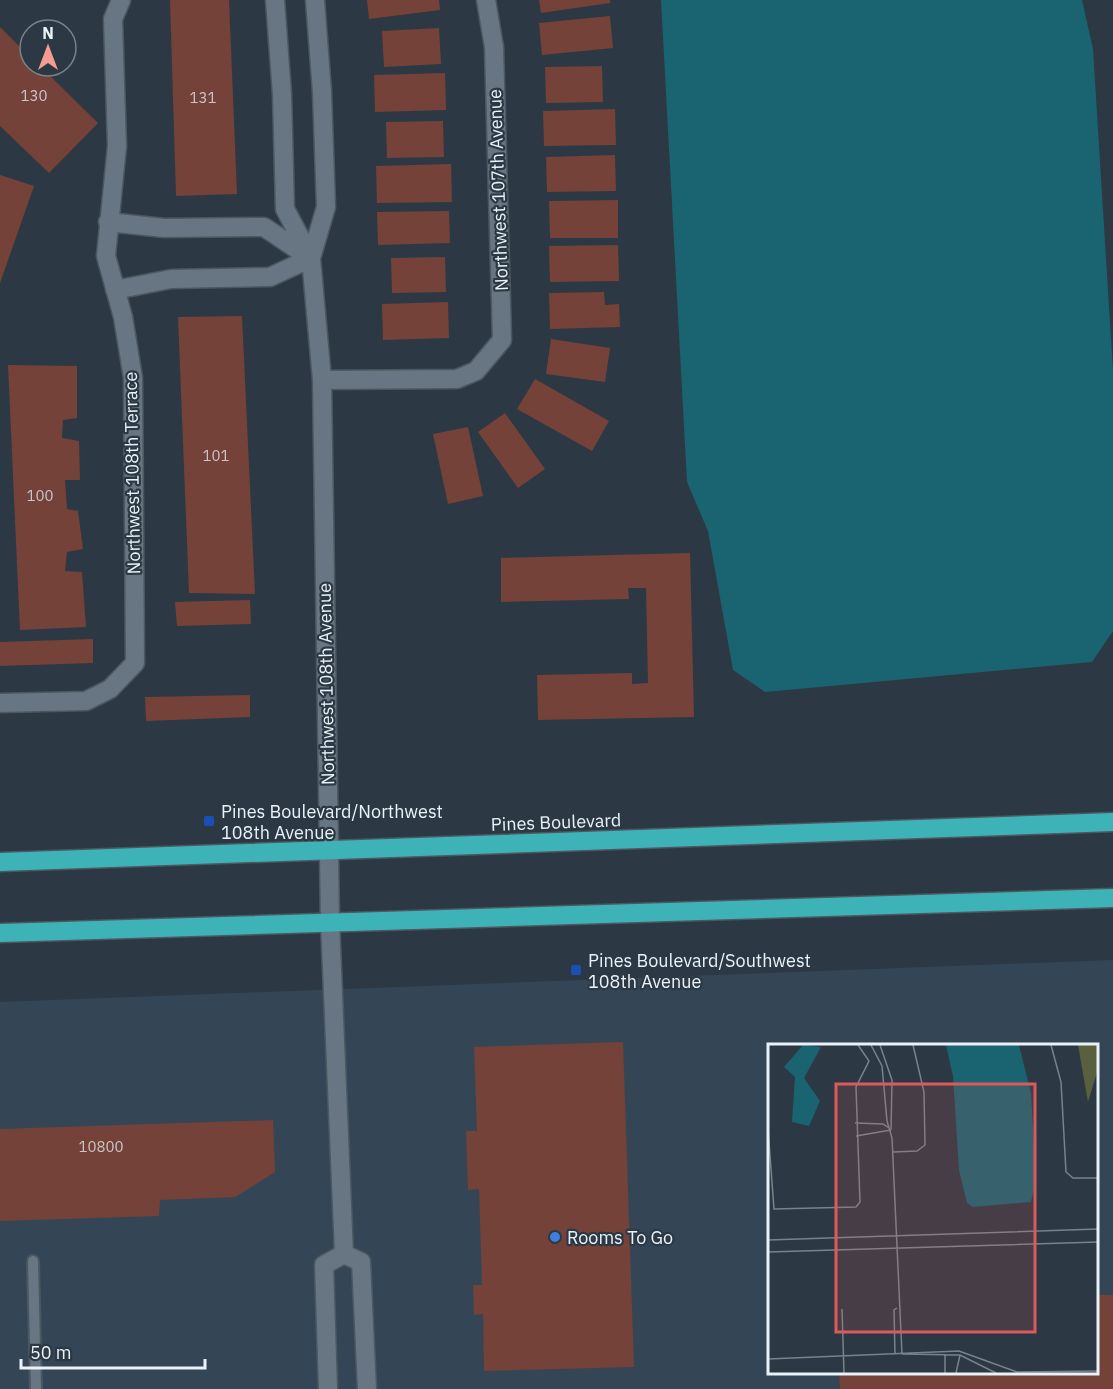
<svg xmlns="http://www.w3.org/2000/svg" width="1113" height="1389" viewBox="0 0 1113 1389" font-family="'IBM Plex Sans',sans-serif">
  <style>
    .built { fill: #344655; fill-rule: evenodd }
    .water { fill: #1a6370 }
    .building { fill: #744238 }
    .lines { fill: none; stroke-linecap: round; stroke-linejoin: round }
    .lane-casing { stroke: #4c5760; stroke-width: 14 }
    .street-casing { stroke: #4c5760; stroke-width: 21 }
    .highway-casing { stroke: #4c5760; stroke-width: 21 }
    .lane { stroke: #677682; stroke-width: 10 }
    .street { stroke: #677682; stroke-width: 18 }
    .highway { stroke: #3db3b8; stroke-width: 18 }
    .transit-dot { fill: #1a4fb4; stroke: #2c3944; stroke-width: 2 }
    .shop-dot { fill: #3f7fe0; stroke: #2c3944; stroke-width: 2 }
    .labels { text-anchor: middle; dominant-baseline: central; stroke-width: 4.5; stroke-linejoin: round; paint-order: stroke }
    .number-label { font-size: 15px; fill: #ccc6c9 }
    .street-label { font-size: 18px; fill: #eaf2f9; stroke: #2c3944 }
    .poi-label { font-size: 18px; fill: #eaf2f9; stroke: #2c3944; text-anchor: start }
    .inset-road { fill: none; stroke: #78838c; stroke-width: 1.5 }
    .view { fill: #db5a5c; fill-opacity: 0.15; stroke: #db5a5c; stroke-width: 3 }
    .inset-edge { fill: none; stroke: #eaf2f9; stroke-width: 3 }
  </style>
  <rect width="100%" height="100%" fill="#2c3944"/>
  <path class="built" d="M 1113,960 L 1113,1389 L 0,1389 L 0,1002 ZM 770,1046 L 1096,1046 L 1096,1372 L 770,1372 Z"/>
  <path class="water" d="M 661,0 L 1082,0 L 1093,49 L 1113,371 L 1113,631 L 1092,662 L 765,692 L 733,670 L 708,531 L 687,482 Z"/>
  <path class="building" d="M 170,0 L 229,0 L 237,194 L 176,196 Z
    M 367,0 L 439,0 L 440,10 L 369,19 Z
    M 539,0 L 610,0 L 610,3 L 541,13 Z
    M 610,16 L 613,48 L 542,55 L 539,23 Z
    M 0,27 L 30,57 L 30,66 L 40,66 L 98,123 L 49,173 L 0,126 Z
    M 439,28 L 441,64 L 384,67 L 382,31 Z
    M 602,66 L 603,102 L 546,103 L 545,67 Z
    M 445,73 L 446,110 L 375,112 L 374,75 Z
    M 615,109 L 616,145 L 544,146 L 543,111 Z
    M 443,121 L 444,157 L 387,158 L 386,122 Z
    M 615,155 L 616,191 L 547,192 L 546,157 Z
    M 451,164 L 452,202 L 377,203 L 376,166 Z
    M 0,175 L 34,186 L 0,283 Z
    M 618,200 L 618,238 L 550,238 L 549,201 Z
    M 449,211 L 450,243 L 378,245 L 377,212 Z
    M 618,245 L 619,281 L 550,282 L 549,246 Z
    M 445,257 L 446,292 L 392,293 L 391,258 Z
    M 604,292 L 605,305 L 619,304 L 620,327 L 550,329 L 549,293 Z
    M 448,302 L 449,338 L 383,340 L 382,304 Z
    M 242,316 L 255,594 L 189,593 L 178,317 Z
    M 551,339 L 610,348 L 605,382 L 546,374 Z
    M 8,365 L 77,366 L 77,418 L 63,420 L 62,438 L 79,441 L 80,480 L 65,480 L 67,509 L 78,511 L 83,549 L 67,552 L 65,571 L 82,572 L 86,627 L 20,630 Z
    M 535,379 L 609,421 L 592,451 L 517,409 Z
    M 505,413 L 545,469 L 518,488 L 478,432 Z
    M 468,427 L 483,496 L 448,504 L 433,434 Z
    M 690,553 L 694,717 L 538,720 L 537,675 L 632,673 L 632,684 L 648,683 L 646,588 L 628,588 L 629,599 L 501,602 L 501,558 Z
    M 250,600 L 251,624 L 177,626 L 175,602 Z
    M 93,639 L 93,663 L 0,666 L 0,642 Z
    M 250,695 L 250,717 L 146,721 L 145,697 Z
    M 623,1042 L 634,1367 L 484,1371 L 483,1314 L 474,1315 L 473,1285 L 482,1285 L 479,1189 L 468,1190 L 466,1131 L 477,1131 L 474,1047 Z
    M 273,1120 L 275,1172 L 235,1197 L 160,1200 L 159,1216 L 0,1221 L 0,1129 Z
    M 1096,1295 L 1113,1295 L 1113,1389 L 840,1389 L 839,1372 L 1096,1372 Z"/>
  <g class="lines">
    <defs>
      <path id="lane" d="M 33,1261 L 36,1389"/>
      <path id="street" d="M 275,0 L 282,94 L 285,209 L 311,258 L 322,380 L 330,922 L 344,1254
        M 108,222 L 164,228 L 264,227 L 307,256
        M 311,258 L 326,207 L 322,92 L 315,0
        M 115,290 L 171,279 L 270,277 L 311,258
        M 322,380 L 457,379 L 476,371 L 502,340 L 494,47 L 486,0
        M 0,703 L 86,701 L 110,689 L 135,663 L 133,378 L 123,317 L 106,256 L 117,146 L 113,19 L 121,0
        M 344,1254 L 361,1262 L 367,1389
        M 328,1389 L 324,1265 L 344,1254"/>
      <path id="highway" d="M 0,862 L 1113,822
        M 0,933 L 1113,898"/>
    </defs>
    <use href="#lane" class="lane-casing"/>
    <use href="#street" class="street-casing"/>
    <use href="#highway" class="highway-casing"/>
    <use href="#lane" class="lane"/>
    <use href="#street" class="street"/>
    <use href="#highway" class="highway"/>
  </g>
  <g class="transit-dot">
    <rect x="203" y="815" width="12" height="12" rx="3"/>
    <rect x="570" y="964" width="12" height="12" rx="3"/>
  </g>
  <circle class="shop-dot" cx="555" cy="1237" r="6"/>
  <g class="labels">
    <g class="number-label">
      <text x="34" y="95">130</text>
      <text x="203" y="97">131</text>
      <text x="216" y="455">101</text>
      <text x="40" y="495">100</text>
      <text x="101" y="1146">10800</text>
    </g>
    <g class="street-label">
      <text transform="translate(498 190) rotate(-92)">Northwest 107th Avenue</text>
      <text transform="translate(132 473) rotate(-91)">Northwest 108th Terrace</text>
      <text transform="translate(326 684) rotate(-91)">Northwest 108th Avenue</text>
      <text transform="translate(556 822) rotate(-2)">Pines Boulevard</text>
    </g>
    <g class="poi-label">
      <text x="221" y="811">Pines Boulevard/Northwest<tspan x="221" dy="21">108th Avenue</tspan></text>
      <text x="588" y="960">Pines Boulevard/Southwest<tspan x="588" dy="21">108th Avenue</tspan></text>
      <text x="567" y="1237">Rooms To Go</text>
    </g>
  </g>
  <g transform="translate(768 1044)">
    <rect width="330" height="330" fill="#2c3944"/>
    <path d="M 310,1 L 330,1 L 330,25 L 320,58 Z" fill="#58603d"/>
    <path d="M 35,1 L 53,3 L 36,34 L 52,57 L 41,82 L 24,78 L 27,33 L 16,23 ZM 178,1 L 251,1 L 263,49 L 268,136 L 263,158 L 205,163 L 199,159 L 191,126 L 185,32 Z" fill="#1a6370"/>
    <path class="inset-road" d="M 103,1 L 114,22 L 119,77 L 124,94 L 134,310M 112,1 L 124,36 L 123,86M 283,1 L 293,38 L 298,128 L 305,134 L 330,134M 87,79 L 115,80 L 121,84M 0,85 L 6,165 L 88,163 L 92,158 L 88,43 L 101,17 L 90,1M 88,92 L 123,86M 125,108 L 149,107 L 157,101 L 156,48 L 145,1M 0,196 L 330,185M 0,208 L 330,198M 74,265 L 76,329M 127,310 L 126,266 L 129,264M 134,310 L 192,311 L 228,329M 0,315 L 191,307 L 249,328 L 330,327M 177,329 L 177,310M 188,329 L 192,311"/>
    <path class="view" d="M 68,40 L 267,40 L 267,288 L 68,288 Z"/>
    <rect width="330" height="330" class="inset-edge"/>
  </g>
  <g transform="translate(48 48)"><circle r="28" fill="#2c3944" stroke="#78838c" stroke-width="1.5"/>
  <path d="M0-4.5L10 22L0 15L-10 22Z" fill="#f59c90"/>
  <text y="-9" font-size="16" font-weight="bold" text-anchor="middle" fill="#eaf2f9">N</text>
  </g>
  <path d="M21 1359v9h184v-9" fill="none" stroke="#eaf2f9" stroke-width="3"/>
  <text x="30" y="1359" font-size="18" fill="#eaf2f9" stroke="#2c3944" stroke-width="4.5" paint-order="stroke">50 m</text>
</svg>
